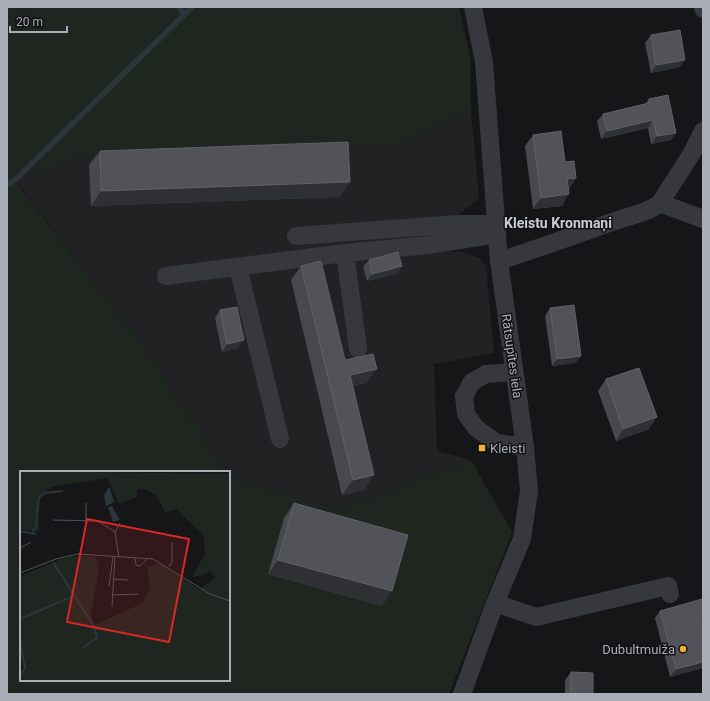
<svg xmlns="http://www.w3.org/2000/svg" width="710" height="701" viewBox="0 0 710 701" font-family="Roboto,sans-serif">
  <style>
    .built { fill: #222225 }
    .green { fill: #1e261f }
    .lines { fill: none; stroke-linecap: round; stroke-linejoin: round }
    .stream { stroke: #2c353c; stroke-width: 5.5 }
    .minor { stroke: #37383d; stroke-width: 18 }
    .wall { fill: #47494d }
    .shaded-wall { fill: #2f3033 }
    .building { fill: #525359; stroke: #5f6168 }
    .poi-dot { fill: #f2b134; stroke: #111113; stroke-width: 1.5 }
    .labels { text-anchor: middle; dominant-baseline: central; stroke-width: 3; stroke-linejoin: round; paint-order: stroke }
    .street-label { font-size: 13px; fill: #a8adb8; stroke: #111113 }
    .poi-label { font-size: 13px; fill: #a8adb8; stroke: #111113; text-anchor: start }
    .neighbourhood-label { font-size: 14px; font-weight: bold; fill: #c9ccd4; stroke: #111113 }
    .inset-river { fill: none; stroke: #2c353c; stroke-width: 2 }
    .inset-road { fill: none; stroke: #505258; stroke-width: 1 }
    .view { fill: #d62828; fill-opacity: 0.15; stroke: #d62828; stroke-width: 2 }
    .inset-edge { fill: none; stroke: #a8adb8; stroke-width: 2 }
  </style>
  <rect width="100%" height="100%" fill="#161618"/>
  <path class="built" d="M 471,111 L 479,198 L 457,216 L 429,250 L 461,252 L 480,258 L 486,267 L 494,353 L 434,364 L 437,451 L 471,460 L 339,510 L 229,478 L 229,472 L 225,472 L 140,341 L 15,180 L 88,153 L 399,144 Z"/>
  <path class="green" d="M 7,7 L 459,7 L 470,55 L 471,111 L 399,144 L 88,153 L 15,181 L 140,341 L 225,472 L 21,472 L 21,680 L 229,680 L 229,478 L 339,510 L 471,460 L 512,532 L 449,694 L 7,694 Z"/>
  <g class="lines">
    <path class="stream" d="M 179,7 L 184,14
      M 7,185 L 15,180 L 192,7"/>
    <path class="minor" d="M 703,7 L 703,9
      M 660,203 L 692,153 L 703,131
      M 296,236 L 459,224 L 496,224
      M 345,253 L 358,349
      M 499,261 C 539,248 578,234 618,220 C 632,215 648,213 660,203 L 703,219
      M 238,267 L 280,439
      M 166,276 L 345,253 L 428,245 L 497,234
      M 513,372 L 486,374 L 472,382 L 464,396 L 466,414 L 476,428 L 497,443 L 525,447
      M 495,603 L 536,617 L 668,586 L 670,594
      M 462,694 L 495,603 L 522,539 L 529,491 L 525,447 L 499,261 L 484,62 L 473,7"/>
  </g>
  <path class="wall" d="M 651,35 L 680,67 L 651,73 L 645,43 Z
    M 649,99 L 671,140 L 651,144 L 648,128 L 601,139 L 597,121 L 603,114 L 645,104 Z
    M 533,135 L 565,162 L 576,178 L 569,189 L 562,206 L 533,209 L 525,146 Z
    M 100,151 L 340,197 L 91,206 L 89,165 Z
    M 369,260 L 402,266 L 396,274 L 367,281 L 363,267 Z
    M 301,266 L 345,360 L 377,369 L 366,383 L 353,386 L 374,475 L 364,490 L 342,495 L 291,280 Z
    M 550,308 L 581,356 L 575,363 L 552,366 L 545,316 Z
    M 220,310 L 238,348 L 222,352 L 215,318 Z
    M 606,379 L 649,429 L 616,441 L 598,391 Z
    M 294,503 L 382,606 L 268,574 L 284,518 Z
    M 703,601 L 703,668 L 670,677 L 655,618 L 660,611 Z
    M 571,672 L 593,694 L 565,694 L 565,680 Z"/>
  <path class="shaded-wall" d="M 685,60 L 680,67 L 651,73 L 656,65 Z
    M 653,120 L 648,128 L 601,139 L 607,131 Z
    M 676,133 L 671,140 L 651,144 L 657,136 Z
    M 576,178 L 569,189 L 567,179 Z
    M 350,182 L 340,197 L 91,206 L 101,191 Z
    M 569,194 L 562,206 L 533,209 L 541,198 Z
    M 402,266 L 396,274 L 367,281 L 372,274 Z
    M 244,340 L 238,348 L 222,352 L 227,344 Z
    M 581,356 L 575,363 L 552,366 L 557,359 Z
    M 377,369 L 366,383 L 340,389 L 350,375 Z
    M 657,417 L 649,429 L 616,441 L 623,429 Z
    M 374,475 L 364,490 L 342,495 L 353,480 Z
    M 278,560 L 392,591 L 382,606 L 268,574 Z
    M 703,662 L 703,668 L 670,677 L 676,669 Z"/>
  <path class="building" d="M 680,30 L 685,60 L 656,65 L 651,35 Z
    M 668,95 L 676,133 L 657,136 L 653,120 L 607,131 L 603,114 L 649,103 L 649,99 Z
    M 561,131 L 565,162 L 574,161 L 576,178 L 567,179 L 569,194 L 541,198 L 533,135 Z
    M 348,142 L 350,182 L 101,191 L 100,151 Z
    M 398,252 L 402,266 L 372,274 L 369,260 Z
    M 321,261 L 345,360 L 373,354 L 377,369 L 350,375 L 374,475 L 353,480 L 301,266 Z
    M 574,305 L 581,356 L 557,359 L 550,308 Z
    M 237,307 L 244,340 L 227,344 L 220,310 Z
    M 639,368 L 657,417 L 623,429 L 606,379 Z
    M 294,503 L 408,535 L 392,591 L 278,560 Z
    M 702,599 L 703,662 L 676,669 L 660,611 Z
    M 571,672 L 593,673 L 593,694 L 570,694 Z"/>
  <g class="poi-dot">
    <rect x="478" y="444" width="8" height="8" rx="2"/>
    <circle cx="683" cy="649" r="4"/>
  </g>
  <g class="labels">
    <g class="street-label">
      <text transform="translate(512 356) rotate(82)">Rātsupītes iela</text>
    </g>
    <g class="poi-label">
      <text x="490" y="448">Kleisti</text>
      <text x="675" y="649" text-anchor="end">Dubultmuiža</text>
    </g>
    <g class="neighbourhood-label">
      <text x="558" y="223">Kleistu Kronmaņi</text>
    </g>
  </g>
  <g transform="translate(20 471)">
    <rect width="210" height="210" fill="#161618"/>
    <path d="M 0,0 L 210,3 L 210,210 L 0,210 L 3,196 L 0,183 L 0,105 L 42,88 L 55,85 L 76,86 L 79,97 L 71,143 L 74,154 L 123,132 L 130,117 L 127,96 L 139,92 L 180,119 L 195,106 L 190,100 L 184,104 L 172,106 L 185,83 L 184,65 L 156,38 L 145,41 L 136,24 L 124,18 L 117,19 L 117,26 L 99,33 L 88,7 L 31,16 L 18,30 L 19,60 L 0,58 Z" fill="#1e261f"/>
    <path d="M 88,17 L 90,17 L 94,31 L 86,35 L 84,24 ZM 92,35 L 100,49 L 93,51 L 88,36 Z" fill="#2c353c"/>
    <path class="inset-river" d="M 0,60 L 16,63M 12,61 L 16,56 L 19,26 L 25,22 L 43,20M 33,91 L 73,154 L 77,167 L 63,177M 0,148 L 53,125M 0,170 L 5,197 L 0,204"/>
    <path class="inset-road" d="M 33,49 L 78,50 L 95,61M 66,49 L 66,32M 0,77 L 11,71M 99,86 L 95,61 L 100,52M 115,87 L 116,94 L 120,95 L 127,88M 149,96 L 152,91 L 152,71M 0,102 L 36,88 L 58,83 L 133,88 L 190,123 L 210,130M 93,108 L 108,109M 89,115 L 93,86M 92,124 L 119,123M 92,135 L 95,86"/>
    <path class="view" d="M 67,48 L 169,68 L 149,171 L 47,151 Z"/>
    <rect width="210" height="210" class="inset-edge"/>
  </g>
  <rect width="710" height="701" fill="none" stroke="#a8adb8" stroke-width="16"/>
  <path d="M10 26v6h57v-6" fill="none" stroke="#a8adb8" stroke-width="2"/>
  <text x="16" y="26" font-size="12" fill="#a8adb8" stroke="#111113" stroke-width="3" paint-order="stroke">20 m</text>
</svg>
